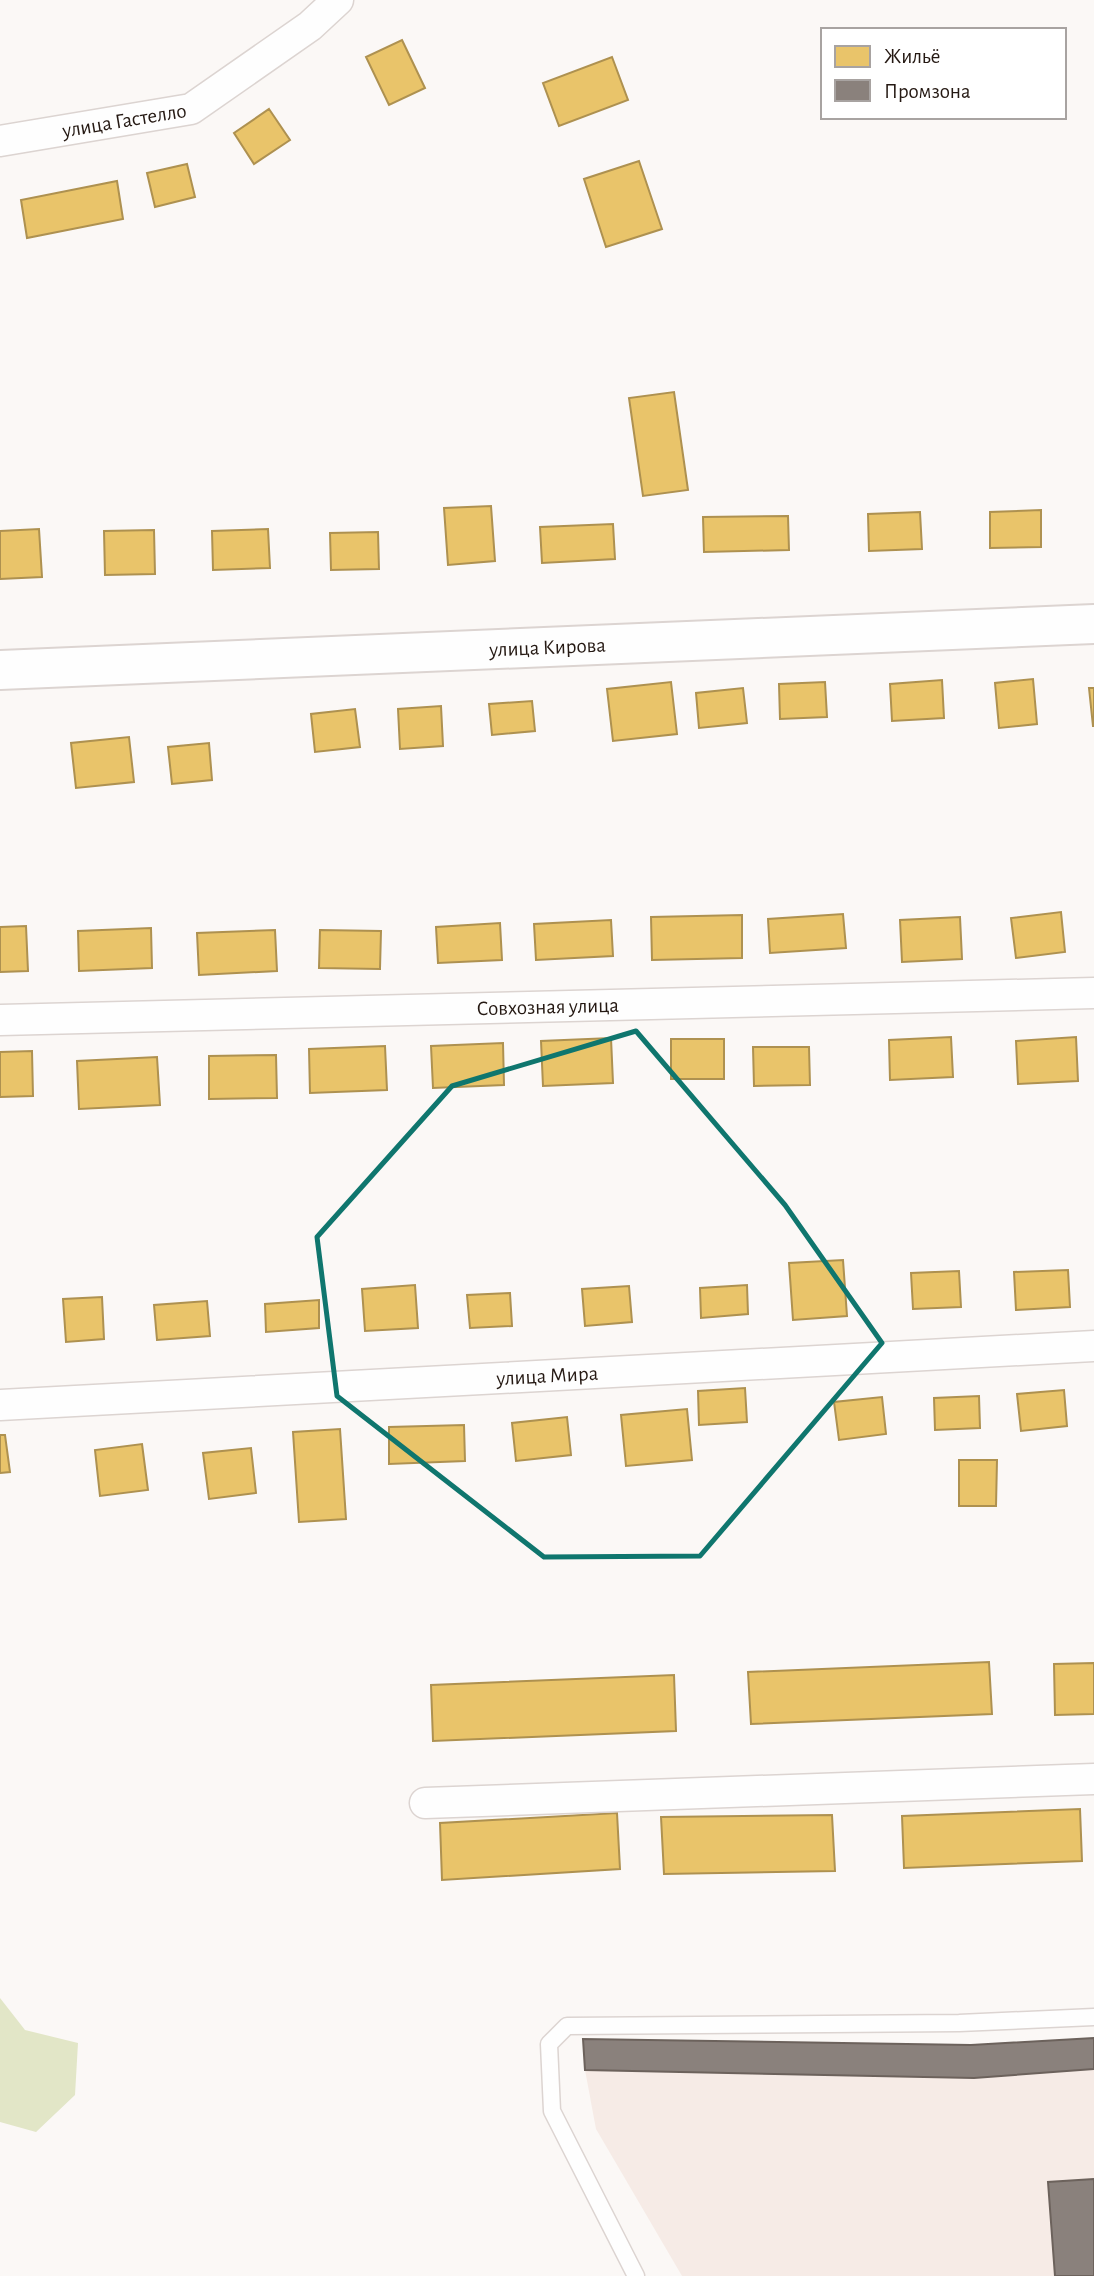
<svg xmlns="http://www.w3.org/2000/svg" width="1094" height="2276" viewBox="0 0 1094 2276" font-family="'Alegreya Sans',sans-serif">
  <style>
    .built { fill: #f6ebe6 }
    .green { fill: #e2e6c7 }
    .homes { fill: #e9c46a; stroke: #ae9150; stroke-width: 2 }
    .industry { fill: #8a817c; stroke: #6c625c; stroke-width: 2 }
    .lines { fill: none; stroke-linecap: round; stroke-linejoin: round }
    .lane-casing { stroke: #dcd4d1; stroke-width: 19 }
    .street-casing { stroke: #dcd4d1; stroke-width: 33 }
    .secondary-casing { stroke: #dcd4d1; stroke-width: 42 }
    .lane { stroke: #fefefe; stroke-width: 16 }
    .street { stroke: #fefefe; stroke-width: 30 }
    .secondary { stroke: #fefefe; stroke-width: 38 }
    .marked { fill: none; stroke: #0f766e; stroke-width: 5; stroke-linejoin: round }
    .labels { text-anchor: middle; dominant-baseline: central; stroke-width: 7; stroke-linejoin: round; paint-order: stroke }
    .street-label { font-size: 21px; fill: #251913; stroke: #fff }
  </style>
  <rect width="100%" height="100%" fill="#fbf8f6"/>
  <path class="built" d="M 1094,2069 L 1094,2276 L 682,2276 L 596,2129 L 585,2070 Z"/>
  <path class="green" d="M 0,1998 L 25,2030 L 78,2043 L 75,2095 L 36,2132 L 0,2122 Z"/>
  <path class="homes" d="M 402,40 L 425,88 L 389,105 L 366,57 Z
    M 612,57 L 628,100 L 559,126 L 543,83 Z
    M 269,109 L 290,140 L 254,164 L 234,133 Z
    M 639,161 L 662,229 L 606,247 L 584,179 Z
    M 187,164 L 195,197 L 155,207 L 147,173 Z
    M 117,181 L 123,219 L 27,238 L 21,200 Z
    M 674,392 L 688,490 L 643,496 L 629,398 Z
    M 491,506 L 495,561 L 448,565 L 444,508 Z
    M 1041,510 L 1041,547 L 990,548 L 990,512 Z
    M 920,512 L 922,549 L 869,551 L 868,514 Z
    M 788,516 L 789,550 L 704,552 L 703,517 Z
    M 613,524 L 615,559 L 542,563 L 540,527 Z
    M 39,529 L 42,577 L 0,579 L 0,531 Z
    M 268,529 L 270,568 L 213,570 L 212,531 Z
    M 154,530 L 155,574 L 105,575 L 104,531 Z
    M 378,532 L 379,569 L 331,570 L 330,533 Z
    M 1033,679 L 1037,724 L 999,728 L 995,683 Z
    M 942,680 L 944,718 L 892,721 L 890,684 Z
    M 671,682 L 677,734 L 613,741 L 607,689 Z
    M 825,682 L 827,717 L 780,719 L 779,684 Z
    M 743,688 L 747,723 L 699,728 L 696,693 Z
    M 1089,688 L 1094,688 L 1094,726 L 1093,726 Z
    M 532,701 L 535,731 L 492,735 L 489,704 Z
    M 441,706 L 443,746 L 400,749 L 398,709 Z
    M 355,709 L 360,747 L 315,752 L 311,714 Z
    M 129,737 L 134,782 L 76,788 L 71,743 Z
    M 209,743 L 212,780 L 172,784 L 168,747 Z
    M 1061,912 L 1065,952 L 1016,958 L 1011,918 Z
    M 843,914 L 846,948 L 770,953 L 768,919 Z
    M 742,915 L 742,958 L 652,960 L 651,917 Z
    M 960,917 L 962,959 L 902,962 L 900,920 Z
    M 611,920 L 613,956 L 536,960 L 534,924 Z
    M 500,923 L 502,960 L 438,963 L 436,927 Z
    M 26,926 L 28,971 L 0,972 L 0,927 Z
    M 151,928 L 152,968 L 79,971 L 78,931 Z
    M 275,930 L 277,971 L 199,975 L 197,933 Z
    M 320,930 L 381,931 L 380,969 L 319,968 Z
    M 951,1037 L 953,1077 L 890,1080 L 889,1040 Z
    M 1076,1037 L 1078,1081 L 1018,1084 L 1016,1041 Z
    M 611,1038 L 613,1083 L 543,1086 L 541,1041 Z
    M 671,1039 L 724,1039 L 724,1079 L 671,1079 Z
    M 503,1043 L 504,1085 L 433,1088 L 431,1046 Z
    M 385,1046 L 387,1090 L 310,1093 L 309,1049 Z
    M 753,1047 L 809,1047 L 810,1085 L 754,1086 Z
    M 32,1051 L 33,1096 L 0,1097 L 0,1052 Z
    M 276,1055 L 277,1098 L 209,1099 L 209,1056 Z
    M 157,1057 L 160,1105 L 79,1109 L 77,1061 Z
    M 843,1260 L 847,1316 L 793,1320 L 789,1263 Z
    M 1068,1270 L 1070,1307 L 1016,1310 L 1014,1272 Z
    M 959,1271 L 961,1307 L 913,1309 L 911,1273 Z
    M 415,1285 L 418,1328 L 365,1331 L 362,1289 Z
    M 747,1285 L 748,1314 L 701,1318 L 700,1288 Z
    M 629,1286 L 632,1322 L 585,1326 L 582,1289 Z
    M 510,1293 L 512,1326 L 470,1328 L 467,1295 Z
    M 102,1297 L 104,1339 L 66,1342 L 63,1299 Z
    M 319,1300 L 319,1328 L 266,1332 L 265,1304 Z
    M 207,1301 L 210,1336 L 157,1340 L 154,1305 Z
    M 745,1388 L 747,1422 L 699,1425 L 698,1391 Z
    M 1064,1390 L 1067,1426 L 1021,1431 L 1017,1394 Z
    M 979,1396 L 980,1428 L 935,1430 L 934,1398 Z
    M 882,1397 L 886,1434 L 839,1440 L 834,1402 Z
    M 687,1409 L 692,1460 L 626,1466 L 621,1415 Z
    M 567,1417 L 571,1455 L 516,1461 L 512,1423 Z
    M 464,1425 L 465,1461 L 389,1464 L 389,1427 Z
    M 340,1429 L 346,1519 L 299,1522 L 293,1432 Z
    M 0,1435 L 5,1435 L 10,1472 L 0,1473 Z
    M 142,1444 L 148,1490 L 100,1496 L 95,1450 Z
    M 251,1448 L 256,1493 L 209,1499 L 203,1453 Z
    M 959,1460 L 997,1460 L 996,1506 L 959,1506 Z
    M 989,1662 L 992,1714 L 751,1724 L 748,1672 Z
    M 1094,1663 L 1094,1714 L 1055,1715 L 1054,1664 Z
    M 674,1675 L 676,1731 L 433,1741 L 431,1685 Z
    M 1080,1809 L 1082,1861 L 904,1868 L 902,1816 Z
    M 617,1813 L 620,1869 L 442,1880 L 440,1823 Z
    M 832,1815 L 835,1871 L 664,1874 L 661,1817 Z"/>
  <path class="industry" d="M 1094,2038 L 1094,2069 L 974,2078 L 585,2070 L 583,2039 L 971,2045 Z
    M 1094,2179 L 1094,2276 L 1055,2276 L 1048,2182 Z"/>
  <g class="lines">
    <defs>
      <path id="lane" d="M 636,2276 L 552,2111 L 549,2044 L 567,2026 L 959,2023 L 1094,2017"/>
      <g id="street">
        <path id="s1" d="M 0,141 L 191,109 L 310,26 L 338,0"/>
        <path id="s2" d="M 0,1020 L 1094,993"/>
        <path id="s3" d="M 0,1405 L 1094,1346"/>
        <path d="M 425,1803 L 1094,1779"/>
      </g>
      <g id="secondary">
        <path id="s4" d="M 0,670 L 1094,624"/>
      </g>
    </defs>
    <use href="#lane" class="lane-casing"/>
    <use href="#street" class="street-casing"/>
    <use href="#secondary" class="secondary-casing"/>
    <use href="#lane" class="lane"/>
    <use href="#street" class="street"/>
    <use href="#secondary" class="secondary"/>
  </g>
  <path class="marked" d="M 636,1031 L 785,1205 L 882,1343 L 700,1556 L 544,1557 L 337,1396 L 317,1237 L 452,1086 Z"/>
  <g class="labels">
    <g class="street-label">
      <text stroke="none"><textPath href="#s1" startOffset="126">улица Гастелло</textPath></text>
      <text stroke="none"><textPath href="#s4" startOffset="548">улица Кирова</textPath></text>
      <text stroke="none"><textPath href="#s2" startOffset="548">Совхозная улица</textPath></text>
      <text stroke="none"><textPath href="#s3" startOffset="548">улица Мира</textPath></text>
    </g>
  </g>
  <rect x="821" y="28" width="245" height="91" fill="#ffffff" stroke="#a8a3a1" stroke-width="2"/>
  <rect x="835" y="46" width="35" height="21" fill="#e9c46a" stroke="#a8a3a1" stroke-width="2"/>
  <text x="884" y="63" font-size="21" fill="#251913">Жильё</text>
  <rect x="835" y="80" width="35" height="21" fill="#8a817c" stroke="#a8a3a1" stroke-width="2"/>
  <text x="884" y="98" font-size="21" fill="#251913">Промзона</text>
</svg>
